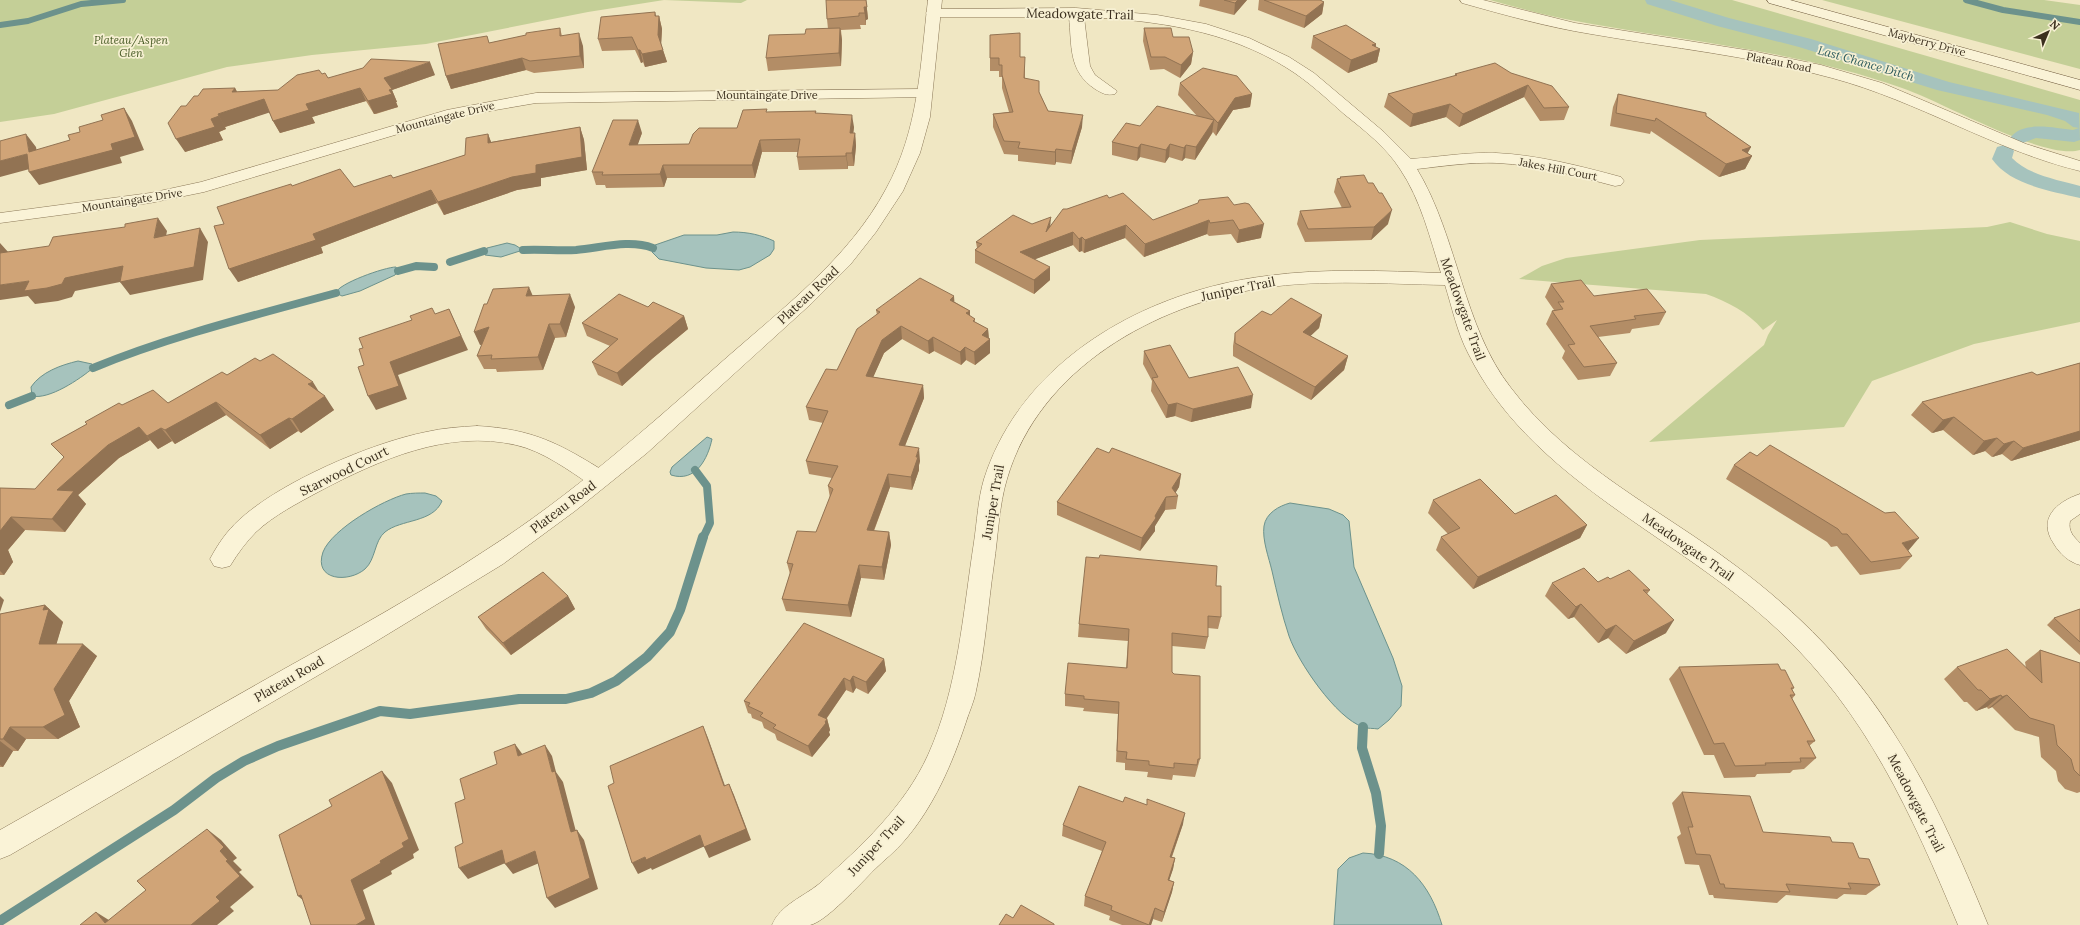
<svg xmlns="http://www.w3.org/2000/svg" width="2080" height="925" viewBox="0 0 2080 925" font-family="Lora,serif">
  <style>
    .green { fill: #c4cf97 }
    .water { fill: #a6c3bd; stroke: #6c928c }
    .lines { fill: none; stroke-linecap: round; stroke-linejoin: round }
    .stream-far2 { stroke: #6c928c; stroke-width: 6 }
    .stream-far1 { stroke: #6c928c; stroke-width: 8 }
    .stream { stroke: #6c928c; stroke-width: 10 }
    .canal { fill: #a6c3bd; fill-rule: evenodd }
    .minor-casing { stroke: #8c7959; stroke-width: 1 }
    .tertiary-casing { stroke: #8c7959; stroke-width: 1 }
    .secondary-casing { stroke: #6e593c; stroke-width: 1 }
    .minor { fill: #faf3d7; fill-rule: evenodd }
    .tertiary { fill: #faf3d7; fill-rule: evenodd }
    .secondary { fill: #faf3d7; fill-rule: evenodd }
    .wall { fill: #b38d66 }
    .shaded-wall { fill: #927353 }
    .building { fill: #d0a477; stroke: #927353 }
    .labels { text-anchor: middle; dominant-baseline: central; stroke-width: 3.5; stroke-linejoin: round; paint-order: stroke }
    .far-park-label { font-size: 11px; font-style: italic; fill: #465923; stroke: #f7f0d3 }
    .far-street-label { font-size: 11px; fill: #3b2f1e; stroke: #f7f0d3 }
    .far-water-label { font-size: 12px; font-style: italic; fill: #2c5a5c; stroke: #f7f0d3 }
    .street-label { font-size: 13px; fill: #3b2f1e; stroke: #f7f0d3 }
  </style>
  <rect width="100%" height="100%" fill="#f0e7c3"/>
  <path class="green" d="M 0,0 L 747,0 L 741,3 L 664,0 L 588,12 L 426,44 L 312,55 L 227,67 L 54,114 L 0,122 Z
    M 1490,0 L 1732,0 L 2080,100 L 2080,150 C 2045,161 1941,101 1902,88 C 1793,49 1678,41 1565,19 C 1540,14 1515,7 1490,0 Z
    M 1822,0 L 2044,0 L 2080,5 L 2080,69 Z
    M 2010,222 L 2047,234 L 2080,241 L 2080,322 L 1974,344 L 1872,381 L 1844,427 L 1649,442 L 1764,345 L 1768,335 L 1777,320 L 1763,330 C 1748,312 1728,302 1706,294 L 1519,279 L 1542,266 L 1566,258 L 1700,240 L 1987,227 Z"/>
  <path class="water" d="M 733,232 C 748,232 761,235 774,241 L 774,249 L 770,255 L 750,267 L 739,270 L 706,268 L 659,259 L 652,252 L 655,245 L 684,235 L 717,235 Z
    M 507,243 L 515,245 L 523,250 L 501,257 L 485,255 L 487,248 Z
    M 396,267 L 398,271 L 395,275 L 360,291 L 342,296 L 336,293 C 337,284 385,267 396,267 Z
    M 78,361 L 92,364 L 93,368 C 80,379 49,400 32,396 L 31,387 C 41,372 61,365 78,361 Z
    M 707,437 L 712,439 C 708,458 696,483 671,475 L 670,472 L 672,467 Z
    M 425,493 L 436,496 L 442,501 C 433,523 401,519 385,532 C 374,541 376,559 365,569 C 349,583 313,581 323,552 C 332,529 383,500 406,494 C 412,493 419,493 425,493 Z
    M 1290,503 L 1329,509 L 1343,515 L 1349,521 L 1354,567 L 1393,658 L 1402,686 L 1401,706 L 1389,720 L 1378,729 C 1373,728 1368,729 1363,727 C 1336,718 1298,662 1289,636 C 1282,615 1277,593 1272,571 C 1269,558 1262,540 1264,526 C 1266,513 1279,506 1290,503 Z
    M 1363,853 C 1407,855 1430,885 1442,925 L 1334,925 L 1338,869 L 1349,858 Z"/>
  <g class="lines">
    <path class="stream-far2" d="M 1966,0 L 2003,10 L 2080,22
      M 0,25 L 28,21 L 81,4 L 123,0"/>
    <path class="stream-far1" d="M 523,250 C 541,249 558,251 576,250 C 601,248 629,239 653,248
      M 450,262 L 484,251
      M 398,271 L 416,266 L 434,267
      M 93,368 C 170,336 256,315 336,293
      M 9,405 L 32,396
      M 695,470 L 707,486 L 710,523 L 703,538"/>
    <path class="stream" d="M 1363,727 L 1362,748 L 1376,793 L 1381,826 L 1379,854
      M 0,921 L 174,810 L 216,778 L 244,761 L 278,746 L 380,711 L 410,714 L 519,699 L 566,699 L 591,693 L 616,681 L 647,657 L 670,632 L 680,610 L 703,537"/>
    <path class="canal" d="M 1645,0 L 1670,0 L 1729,18 L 1811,39 L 1949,82 L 2079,113 L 2080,140 L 2074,142 L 2036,138 L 2020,144 L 2013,142 L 2010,138 C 2023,120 2054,128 2073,130 L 2079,128 L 2073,127 L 2065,121 L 2047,115 L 1937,90 L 1799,47 L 1717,26 L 1647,4 Z
      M 2004,145 L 2011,147 L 2014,151 L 2012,158 C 2028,175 2059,180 2080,186 L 2080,198 C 2051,191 2010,185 1992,159 L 1997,147 Z"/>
    <defs>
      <path id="minor" d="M 1076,8 L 1157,15 L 1206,24 L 1249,38 L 1289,57 L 1314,73 L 1384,132 L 1411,159 C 1439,157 1467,152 1496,153 C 1538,155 1580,166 1621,177 L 1624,181 L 1621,185 L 1615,186 C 1576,176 1538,165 1497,163 C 1470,162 1444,166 1417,169 C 1458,237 1463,327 1511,388 C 1570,466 1660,509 1736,566 C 1798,612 1852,667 1893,732 C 1932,792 1961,859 1988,925 L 1958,925 C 1911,813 1867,713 1777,629 C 1677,535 1531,481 1468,353 C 1457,332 1452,307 1445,285 C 1385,284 1323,279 1263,288 C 1155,304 1039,369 1007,479 C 999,505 998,537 994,564 C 988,605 985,651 976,691 C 974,702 969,712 966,722 C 952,764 934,806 905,840 C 896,851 884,860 874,870 C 861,883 826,922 810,925 C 798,925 784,925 772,925 C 780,905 803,897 819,884 C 861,847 905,806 928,755 C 958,689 963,613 974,542 C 977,522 978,499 984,479 C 1022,359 1147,291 1266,276 C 1324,268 1383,271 1441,273 C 1430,238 1421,200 1400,169 C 1386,147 1364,130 1344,114 C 1326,98 1308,81 1287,68 C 1227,30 1154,20 1084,17 L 1090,66 L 1095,75 L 1117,91 L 1115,94 C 1106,96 1102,93 1095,89 C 1068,71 1072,46 1069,17 L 933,17 L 928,16 L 926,13 L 928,10 L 933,9 Z
        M 924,89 L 930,91 L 932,94 L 930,97 L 536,103 L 455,117 L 204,192 L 150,203 L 0,223 L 0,213 L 150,193 L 201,182 L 447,110 L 536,93 Z
        M 477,426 C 534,429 560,444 607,473 L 610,479 L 607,485 L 599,487 L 591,485 C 568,470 543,451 516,445 C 448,429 379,460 320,491 C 298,503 274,515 256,532 C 246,542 238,553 230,566 L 222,568 L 214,566 L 210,559 C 218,544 227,531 239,520 C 280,482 371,443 426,432 C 443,428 460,427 477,426 Z
        M 2080,494 L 2080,514 L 2070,521 C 2068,531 2073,536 2080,543 L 2080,565 C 2069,562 2060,554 2054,544 C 2037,519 2056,502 2080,494 Z"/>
      <path id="tertiary" d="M 928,0 L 942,0 L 930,117 L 920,153 L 903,191 L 876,232 L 850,265 L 812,303 L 647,453 L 575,511 L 503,564 L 370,645 L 10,855 L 0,859 L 0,830 C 95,776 189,723 284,669 C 352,631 421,593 486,550 C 572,495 649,426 725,359 C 783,308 849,258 886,189 C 919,129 920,67 928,0 Z
        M 1460,0 L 1483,0 L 1575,23 L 1752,51 L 1821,65 L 1882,83 L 2026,144 L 2080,161 L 2080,171 C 1994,150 1918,101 1832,78 C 1753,56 1671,48 1591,34 C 1547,27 1505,15 1462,3 Z"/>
      <path id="secondary" d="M 1767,0 L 1790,0 L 2080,80 L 2080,90 L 1769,3 Z"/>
    </defs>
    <use href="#minor" class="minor-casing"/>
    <use href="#tertiary" class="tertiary-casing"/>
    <use href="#secondary" class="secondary-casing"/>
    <use href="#minor" class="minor"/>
    <use href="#tertiary" class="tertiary"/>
    <use href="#secondary" class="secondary"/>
  </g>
  <path class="wall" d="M 866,0 L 868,19 L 866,20 L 866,25 L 860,25 L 861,29 L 841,30 L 842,40 L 841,66 L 768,71 L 766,58 L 805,34 L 828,29 L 827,19 Z
    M 1200,0 L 1247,0 L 1234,15 L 1199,6 Z
    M 1259,0 L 1320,0 L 1324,2 L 1322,14 L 1304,28 L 1258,10 Z
    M 656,16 L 659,16 L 662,29 L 661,44 L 667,62 L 645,67 L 643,62 L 641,63 L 635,50 L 602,51 L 598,39 Z
    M 560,28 L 562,36 L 583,46 L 584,68 L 534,73 L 526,70 L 451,89 L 446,76 L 489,43 Z
    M 1144,28 L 1173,37 L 1193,52 L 1191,64 L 1180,78 L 1164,69 L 1150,70 L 1143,41 Z
    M 1313,36 L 1376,44 L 1376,47 L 1380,49 L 1377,62 L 1348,73 L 1311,48 Z
    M 1020,57 L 1025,70 L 1025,78 L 1039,92 L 1048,111 L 1082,127 L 1071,164 L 1056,162 L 1055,165 L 1018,161 L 1018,155 L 1004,154 L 993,127 L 993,114 L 1009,112 L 1002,88 L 1002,77 L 999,77 L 999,71 L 990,71 L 990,58 Z
    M 1511,73 L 1569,107 L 1564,120 L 1540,121 L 1524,97 L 1459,127 L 1446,117 L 1410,127 L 1384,107 L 1388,94 L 1455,76 L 1455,74 Z
    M 322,74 L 328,78 L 435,75 L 392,90 L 397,102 L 396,102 L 398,107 L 376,114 L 374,114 L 366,101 L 312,117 L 315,123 L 280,133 L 273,121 L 269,112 L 225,127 L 226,129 L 219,132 L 223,140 L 185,152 L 186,106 L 198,96 L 235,88 L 237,92 L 278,90 Z
    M 1180,83 L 1252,94 L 1250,107 L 1233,110 L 1216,136 L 1213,132 L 1195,160 L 1185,158 L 1182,161 L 1169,157 L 1165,163 L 1140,157 L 1137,161 L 1112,155 L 1112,142 L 1140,126 L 1197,116 L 1178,95 Z
    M 1618,94 L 1706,116 L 1751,147 L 1747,153 L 1752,156 L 1745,169 L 1719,177 L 1651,131 L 1650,134 L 1610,126 L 1613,107 Z
    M 816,111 L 816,113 L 854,127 L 853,133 L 855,133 L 856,146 L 854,166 L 848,166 L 848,169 L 799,170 L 797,157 L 798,152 L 762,152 L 755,178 L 667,178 L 664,187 L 606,188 L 605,185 L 596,185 L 592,172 L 642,133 L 637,145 L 689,144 L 737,128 L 767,112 Z
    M 580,127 L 584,140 L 587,170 L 541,178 L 541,186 L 517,190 L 444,215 L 437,203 L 321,247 L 323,253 L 238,282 L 224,224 L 292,186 L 354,187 L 393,178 L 465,155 L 488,134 L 491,142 Z
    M 1340,177 L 1388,224 L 1371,240 L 1305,242 L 1297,224 L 1300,211 L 1342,208 L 1334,192 L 1337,179 L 1340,178 Z
    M 1109,198 L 1153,220 L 1234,205 L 1261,238 L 1237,243 L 1231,234 L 1209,236 L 1207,234 L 1144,257 L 1125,238 L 1084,253 L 1082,251 L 1079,252 L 1073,245 L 1035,259 L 1050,280 L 1034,294 L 975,263 L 975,250 L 977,248 L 976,242 L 1032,224 L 1051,226 L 1067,209 Z
    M 1551,284 L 1594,296 L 1666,312 L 1659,325 L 1632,329 L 1630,333 L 1598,337 L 1617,363 L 1610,376 L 1578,380 L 1562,358 L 1565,351 L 1546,324 L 1552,311 L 1554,310 L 1545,297 Z
    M 533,295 L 575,307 L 566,337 L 555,338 L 543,370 L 497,372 L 496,369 L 484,369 L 477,356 L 482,345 L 480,345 L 487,304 Z
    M 955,302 L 970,311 L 970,316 L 975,319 L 975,322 L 988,329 L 990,353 L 975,365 L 966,360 L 961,365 L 934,351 L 929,354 L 902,339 L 884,353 L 873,377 L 923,385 L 924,398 L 905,446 L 920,461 L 919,465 L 919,470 L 912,490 L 890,487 L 874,531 L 889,532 L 891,545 L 884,580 L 861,578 L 851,617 L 786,611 L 782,599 L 790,574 L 787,563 L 816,532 L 830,498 L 828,486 L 832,478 L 809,474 L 806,461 L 823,423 L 809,420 L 806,407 L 837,370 L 877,315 L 876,310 Z
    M 648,307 L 684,316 L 688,329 L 653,358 L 622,386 L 598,375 L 592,362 L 610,346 L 587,336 L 582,323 Z
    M 1271,315 L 1322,315 L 1319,328 L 1310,336 L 1348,356 L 1344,370 L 1311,400 L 1233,356 L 1233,346 L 1235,333 Z
    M 1144,351 L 1189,378 L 1251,408 L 1191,422 L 1175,416 L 1166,418 L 1151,391 L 1152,381 L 1143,364 Z
    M 260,361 L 320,392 L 334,410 L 301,433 L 298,431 L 270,449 L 226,415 L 175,444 L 172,441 L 158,449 L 150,440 L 119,458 L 78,495 L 86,504 L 65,532 L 25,530 L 8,550 L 13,562 L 4,575 L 0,575 L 0,488 L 35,489 L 64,457 L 51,444 L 122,405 L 168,403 L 227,375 Z
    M 2080,363 L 2080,440 L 2011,461 L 2002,454 L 1992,457 L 1985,451 L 1973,455 L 1943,430 L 1932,433 L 1911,415 L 1922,402 L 2037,375 Z
    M 1109,453 L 1181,474 L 1179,487 L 1175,493 L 1178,496 L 1176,509 L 1165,510 L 1155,526 L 1155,531 L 1140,551 L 1057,515 L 1057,502 Z
    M 1734,465 L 1908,551 L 1912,556 L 1900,569 L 1860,575 L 1837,546 L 1831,547 L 1827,542 L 1726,479 Z
    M 1433,500 L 1515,514 L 1587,525 L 1580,538 L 1473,589 L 1436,550 L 1441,537 L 1448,534 L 1428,513 Z
    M 1610,579 L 1650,590 L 1647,594 L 1666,633 L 1626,654 L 1608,638 L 1598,643 L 1574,617 L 1568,619 L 1545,596 L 1552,583 L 1598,582 Z
    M 1216,586 L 1221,617 L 1218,629 L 1208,628 L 1208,637 L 1205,649 L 1172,646 L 1172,672 L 1200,759 L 1195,777 L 1173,775 L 1172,780 L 1147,777 L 1148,772 L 1125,770 L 1125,763 L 1116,762 L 1118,714 L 1083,711 L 1084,708 L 1065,706 L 1065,694 L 1126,668 L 1128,641 L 1078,637 L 1079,624 Z
    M 568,596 L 575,609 L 511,655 L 486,629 L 478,617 Z
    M 45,605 L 63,622 L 56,644 L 97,656 L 69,701 L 80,727 L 58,739 L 26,739 L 18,751 L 13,751 L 3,767 L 0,767 L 0,614 Z
    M 2080,609 L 2080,655 L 2047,625 L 2054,618 Z
    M 2040,650 L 2080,663 L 2080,792 L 2077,793 L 2065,789 L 2058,781 L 2056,771 L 2041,757 L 2039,737 L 2015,730 L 1992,707 L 1988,709 L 1987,707 L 1976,711 L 1967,702 L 1964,702 L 1944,679 L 1957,667 L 2026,668 L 2025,662 Z
    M 884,659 L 886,671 L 868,694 L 856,688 L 853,693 L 846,690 L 827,718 L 830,730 L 829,732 L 830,735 L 812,757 L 777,740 L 775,734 L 764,728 L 762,722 L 752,718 L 751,714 L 748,713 L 744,701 Z
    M 1679,667 L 1781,670 L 1794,688 L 1792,690 L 1795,695 L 1792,699 L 1815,741 L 1809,746 L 1816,758 L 1804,769 L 1793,770 L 1790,773 L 1757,774 L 1755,777 L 1724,778 L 1714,755 L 1704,755 L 1669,679 Z
    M 1682,792 L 1763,832 L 1832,842 L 1859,858 L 1880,885 L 1866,895 L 1844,894 L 1837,899 L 1786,895 L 1777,903 L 1714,898 L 1713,895 L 1709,895 L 1699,865 L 1685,864 L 1677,837 L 1681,834 L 1672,803 Z
    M 1147,799 L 1183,824 L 1172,857 L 1175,858 L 1173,869 L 1169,880 L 1174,882 L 1172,892 L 1162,922 L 1153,919 L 1151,925 L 1122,925 L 1109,920 L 1110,916 L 1084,906 L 1085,896 L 1102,851 L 1062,836 L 1063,825 L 1123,802 L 1147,805 Z"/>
  <path class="shaded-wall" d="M 866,0 L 868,19 L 866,20 L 866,25 L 864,7 Z
    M 1238,0 L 1247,0 L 1234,15 L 1235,3 Z
    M 1324,2 L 1322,14 L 1304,28 L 1306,16 Z
    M 655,12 L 658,24 L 659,16 L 662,29 L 661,47 L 658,35 L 655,16 Z
    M 840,28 L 842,40 L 841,66 L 839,53 Z
    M 579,33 L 583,46 L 584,68 L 580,56 Z
    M 1376,44 L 1375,51 L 1380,49 L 1377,62 L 1348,73 L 1351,60 L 1372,45 Z
    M 638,50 L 640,50 L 643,62 L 641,63 Z
    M 663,50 L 667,62 L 645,67 L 642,54 Z
    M 1193,52 L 1191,64 L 1180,78 L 1181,65 Z
    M 522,58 L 526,70 L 451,89 L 446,76 Z
    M 430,62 L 435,75 L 392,90 L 397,102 L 396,102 L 398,107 L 374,114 L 368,101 L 384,78 Z
    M 1528,85 L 1524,97 L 1459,127 L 1463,114 Z
    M 235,88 L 242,101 L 232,92 Z
    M 360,88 L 366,101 L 312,117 L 315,123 L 280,133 L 273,121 L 306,104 Z
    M 1252,94 L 1250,107 L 1233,110 L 1216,136 L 1218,123 L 1235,98 Z
    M 264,99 L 271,112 L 225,127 L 218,114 Z
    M 1450,104 L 1446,117 L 1410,127 L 1413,114 Z
    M 124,108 L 132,121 L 144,150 L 120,157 L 122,163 L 39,185 L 29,172 L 111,144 Z
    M 852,115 L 854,127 L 852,145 L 850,133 Z
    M 1083,115 L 1082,127 L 1071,164 L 1072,151 Z
    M 219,116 L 226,129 L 219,132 L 223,140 L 185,152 L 176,139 L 211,119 Z
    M 638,120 L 642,133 L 633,158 L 629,145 Z
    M 1214,120 L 1212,133 L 1195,160 L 1196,147 Z
    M 580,127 L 584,140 L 587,170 L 541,178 L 541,186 L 517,190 L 444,215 L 438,202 L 536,165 Z
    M 855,133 L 856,146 L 854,166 L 852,153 Z
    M 26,134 L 36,147 L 39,164 L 29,152 Z
    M 488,134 L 493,147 L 488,143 Z
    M 760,140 L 762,152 L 755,178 L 752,165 Z
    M 1141,144 L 1140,157 L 1137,161 L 1138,148 Z
    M 1170,144 L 1169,157 L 1165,163 L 1166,150 Z
    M 1186,145 L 1185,158 L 1182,161 L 1184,148 Z
    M 1751,147 L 1745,158 L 1752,156 L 1745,169 L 1719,177 L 1726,164 L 1742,150 Z
    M 1056,149 L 1056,162 L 1055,165 L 1055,152 Z
    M 846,153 L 848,166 L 848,169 L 846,156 Z
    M 27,154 L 37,167 L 0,177 L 0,161 Z
    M 663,165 L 667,178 L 664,187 L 660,174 Z
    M 431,190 L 437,203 L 321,247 L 323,253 L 238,282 L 229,269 L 313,234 Z
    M 1392,210 L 1388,224 L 1371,240 L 1374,227 Z
    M 1051,217 L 1050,230 L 1073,232 L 1073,245 L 1020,265 L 1020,252 L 1046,232 Z
    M 158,218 L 167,231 L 163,251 L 154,238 Z
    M 1209,220 L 1207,234 L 1144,257 L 1145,244 Z
    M 1264,224 L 1261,238 L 1237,243 L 1239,230 Z
    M 1126,225 L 1125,238 L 1084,253 L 1085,240 Z
    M 200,228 L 208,242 L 203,280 L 130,295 L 120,282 L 75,291 L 72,297 L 58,301 L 35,304 L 28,296 L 0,300 L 0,285 L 29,281 L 65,278 Z
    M 1082,237 L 1082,251 L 1079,252 L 1079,239 Z
    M 0,243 L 9,253 L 0,267 Z
    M 1050,267 L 1050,280 L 1034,294 L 1034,280 Z
    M 529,287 L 535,301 L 526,296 Z
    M 570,294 L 575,307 L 566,337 L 560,324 Z
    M 954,296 L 955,310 L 950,300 Z
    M 449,309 L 468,350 L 398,375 L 407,399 L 376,410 L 368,396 L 390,362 Z
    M 970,311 L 970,324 L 966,313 Z
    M 1322,315 L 1319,328 L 1300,346 L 1303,332 Z
    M 684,316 L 688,329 L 653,358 L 622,386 L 617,373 L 649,345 Z
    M 549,324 L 555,338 L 543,370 L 538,357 Z
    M 901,326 L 902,339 L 884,353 L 868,389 L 866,376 L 882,340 Z
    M 489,327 L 495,340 L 480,345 L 474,332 Z
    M 988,329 L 989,340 L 990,339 L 990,353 L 975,365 L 974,352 L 982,335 Z
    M 933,337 L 934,351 L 929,354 L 928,341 Z
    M 965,347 L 966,360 L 961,365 L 960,352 Z
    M 1348,356 L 1344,370 L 1311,400 L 1315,387 Z
    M 313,382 L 321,395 L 308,384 Z
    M 923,385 L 924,398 L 900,458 L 899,445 Z
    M 1253,395 L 1251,408 L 1191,422 L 1193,409 Z
    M 325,396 L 334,410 L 301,433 L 292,419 Z
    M 216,402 L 226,415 L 175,444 L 165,430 Z
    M 1177,403 L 1175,416 L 1166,418 L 1168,405 Z
    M 1954,417 L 1943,430 L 1932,433 L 1943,420 Z
    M 289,418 L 298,431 L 270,449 L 260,435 Z
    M 139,427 L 150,440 L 119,458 L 78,495 L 86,504 L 65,532 L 52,519 L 57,490 L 108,445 Z
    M 161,428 L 172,441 L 158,449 L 147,436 Z
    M 2080,431 L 2080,440 L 2011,461 L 2023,448 Z
    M 1997,438 L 1985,451 L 1973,455 L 1984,441 Z
    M 2014,441 L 2002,454 L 1992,457 L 2004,444 Z
    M 919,448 L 920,461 L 919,465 L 919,470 L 912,490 L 911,477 L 916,457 Z
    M 888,474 L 890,487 L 869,543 L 867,530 Z
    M 1181,474 L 1179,487 L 1173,497 L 1172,488 Z
    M 1166,497 L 1165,510 L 1155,526 L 1155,531 L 1140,551 L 1142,538 Z
    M 11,517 L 25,530 L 8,550 L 13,562 L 4,575 L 0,571 L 0,531 Z
    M 1587,525 L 1580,538 L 1473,589 L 1478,577 Z
    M 889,532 L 891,545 L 884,580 L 882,567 Z
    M 1919,538 L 1908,551 L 1902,543 Z
    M 859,565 L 861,578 L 851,617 L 848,605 Z
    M 0,596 L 4,600 L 0,612 Z
    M 568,596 L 575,609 L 511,655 L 503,643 Z
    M 1581,604 L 1574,617 L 1568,619 L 1576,607 Z
    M 45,605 L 63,622 L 53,656 L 39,644 L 43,610 Z
    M 1674,620 L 1666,633 L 1626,654 L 1634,641 Z
    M 1616,625 L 1608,638 L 1598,643 L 1606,630 Z
    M 83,644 L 97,656 L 69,701 L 80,727 L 58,739 L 43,727 L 54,689 Z
    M 884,659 L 886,671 L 868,694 L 866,682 Z
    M 853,676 L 856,688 L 853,693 L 850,681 Z
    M 844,678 L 846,690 L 821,726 L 818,715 Z
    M 2001,695 L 1987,707 L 1976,711 L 1990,699 Z
    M 2007,695 L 1992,707 L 1988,709 L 2002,697 Z
    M 827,719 L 830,730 L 829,732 L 830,735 L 812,757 L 808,746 Z
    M 703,726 L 708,738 L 729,797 L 724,786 Z
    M 10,727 L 26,739 L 18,751 L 3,739 Z
    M 0,741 L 13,751 L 3,767 L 0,765 Z
    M 515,744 L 523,755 L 518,756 Z
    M 545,745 L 552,756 L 556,772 L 563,782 L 579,843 L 571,832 L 552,772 Z
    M 382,771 L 392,783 L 419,850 L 413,854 L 414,858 L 391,871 L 392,874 L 363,890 L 375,925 L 356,925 L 351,880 L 380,861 Z
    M 729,784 L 734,795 L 751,840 L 709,858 L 704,847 Z
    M 1185,813 L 1183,824 L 1168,867 L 1170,857 Z
    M 207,829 L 221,840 L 237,858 L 233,861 L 242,870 L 239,872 L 254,887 L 230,907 L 234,911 L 217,925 L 191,925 L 216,897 L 226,861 Z
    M 577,830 L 584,840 L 598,889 L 555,908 L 547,898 Z
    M 700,835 L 705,846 L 652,870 L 651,868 L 638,874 L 632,863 L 645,857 Z
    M 502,850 L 510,861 L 468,879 L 459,868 Z
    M 535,851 L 544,861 L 513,874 L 505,864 Z
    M 1175,858 L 1173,869 L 1166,890 L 1168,880 Z
    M 1174,882 L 1172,892 L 1162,922 L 1164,912 Z
    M 301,895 L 311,907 L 298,896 Z
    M 1155,908 L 1153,919 L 1151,925 L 1149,925 Z
    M 96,912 L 112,922 L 105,923 Z"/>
  <path class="building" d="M 826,0 L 866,0 L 867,7 L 864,7 L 865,13 L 859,13 L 859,16 L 827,19 Z
    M 1224,0 L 1238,0 L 1235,3 Z
    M 1264,0 L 1320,0 L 1324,2 L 1306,16 Z
    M 655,12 L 655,16 L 659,16 L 658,35 L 663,50 L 642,54 L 640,50 L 638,50 L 632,37 L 598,39 L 601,17 Z
    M 1346,25 L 1376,44 L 1372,45 L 1380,49 L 1351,60 L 1313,36 Z
    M 560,28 L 560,36 L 579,33 L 580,56 L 530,61 L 522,58 L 446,76 L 438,44 L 487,36 L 489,43 L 526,35 L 526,33 Z
    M 840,28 L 839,53 L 766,58 L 769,35 L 805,34 L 806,29 Z
    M 1144,28 L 1171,28 L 1173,37 L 1189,37 L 1193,52 L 1181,65 L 1165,57 L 1151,57 Z
    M 1020,33 L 1020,57 L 1025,57 L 1024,78 L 1039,81 L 1039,92 L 1048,111 L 1083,115 L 1072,151 L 1056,149 L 1055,152 L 1018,148 L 1020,142 L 1004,141 L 993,114 L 1013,112 L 1002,75 L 1002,65 L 999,65 L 999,58 L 990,58 L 990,35 Z
    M 371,59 L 430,62 L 384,78 L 392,89 L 389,90 L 392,94 L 368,101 L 360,88 L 306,104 L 309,110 L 273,121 L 264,99 L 218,114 L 219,116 L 211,119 L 215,127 L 176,139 L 168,123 L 181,106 L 186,106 L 194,96 L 198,96 L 203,89 L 235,88 L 232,92 L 278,90 L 297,75 L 319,70 L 322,74 L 325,73 L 328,78 L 363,68 Z
    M 1495,63 L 1511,73 L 1552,86 L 1569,107 L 1544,108 L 1528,85 L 1463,114 L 1450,104 L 1413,114 L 1388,94 L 1457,75 L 1455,74 Z
    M 1203,68 L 1237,76 L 1252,94 L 1235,98 L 1218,123 L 1180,83 Z
    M 1618,94 L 1706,113 L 1706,116 L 1751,147 L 1742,150 L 1752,156 L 1726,164 L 1656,118 L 1655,121 L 1616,113 Z
    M 1157,106 L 1214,120 L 1196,147 L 1186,145 L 1184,148 L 1170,144 L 1166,150 L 1141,144 L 1138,148 L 1112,142 L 1126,123 L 1140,126 Z
    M 124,108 L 135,137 L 111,144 L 113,150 L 29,172 L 27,154 L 0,161 L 0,141 L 26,134 L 29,152 L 70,140 L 68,135 L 80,132 L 79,127 L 103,120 L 101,115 Z
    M 767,109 L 766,112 L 816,111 L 815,113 L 852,115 L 850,133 L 855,133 L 852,153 L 846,153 L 846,156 L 797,157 L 800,139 L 760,140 L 752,165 L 663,165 L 660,174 L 602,175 L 603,172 L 592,172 L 613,120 L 638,120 L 629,145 L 689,144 L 693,134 L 699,128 L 737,128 L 743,110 Z
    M 580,127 L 582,157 L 536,165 L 536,173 L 512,177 L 438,202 L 431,190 L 313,234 L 316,240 L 229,269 L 214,226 L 224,224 L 217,207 L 291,184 L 292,186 L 340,169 L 354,187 L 391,175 L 393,178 L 465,155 L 466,138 L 488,134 L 488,143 Z
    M 1364,175 L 1368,183 L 1373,183 L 1379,193 L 1382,193 L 1392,210 L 1374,227 L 1308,229 L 1300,211 L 1351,207 L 1337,179 L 1341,178 L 1340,177 Z
    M 1123,193 L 1153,220 L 1198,203 L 1199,200 L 1228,197 L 1234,205 L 1245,203 L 1249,204 L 1264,224 L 1239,230 L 1233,220 L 1210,223 L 1209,220 L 1145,244 L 1126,225 L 1085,240 L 1082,237 L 1079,239 L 1073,232 L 1020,252 L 1050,267 L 1034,280 L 975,250 L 982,244 L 976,242 L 1013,215 L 1032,224 L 1051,217 L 1046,232 L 1063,209 L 1067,209 L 1107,195 L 1109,198 Z
    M 158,218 L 154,238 L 200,228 L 194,267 L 120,282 L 123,266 L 65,278 L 62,284 L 47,288 L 24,291 L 29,281 L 0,285 L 0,253 L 49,246 L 53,237 L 125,227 L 125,224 Z
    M 920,278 L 954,296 L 950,300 L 970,311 L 966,313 L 975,319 L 973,321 L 988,329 L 982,335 L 990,339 L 974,352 L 965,347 L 960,352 L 933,337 L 928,341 L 901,326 L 882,340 L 866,376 L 923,385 L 899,445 L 919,448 L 916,457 L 918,457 L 911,477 L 888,474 L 867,530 L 889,532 L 882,567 L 859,565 L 848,605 L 782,599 L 793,564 L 787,563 L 797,531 L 816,532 L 833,489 L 828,486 L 838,466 L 806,461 L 828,411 L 806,407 L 826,369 L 837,370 L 857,329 L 880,312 L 876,310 Z
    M 1581,280 L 1594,296 L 1647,289 L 1666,312 L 1634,316 L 1636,319 L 1590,326 L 1617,363 L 1584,367 L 1568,345 L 1575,344 L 1552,311 L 1563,309 L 1558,302 L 1564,302 L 1551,284 Z
    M 529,287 L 526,296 L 570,294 L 560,324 L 549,324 L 538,357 L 491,359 L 492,355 L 477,356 L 489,327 L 474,332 L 484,304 L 487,304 L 493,289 Z
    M 619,294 L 648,307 L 653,302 L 684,316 L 649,345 L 617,373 L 592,362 L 618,339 L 582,323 Z
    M 1291,298 L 1322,315 L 1303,332 L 1348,356 L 1315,387 L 1235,343 L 1235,333 L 1262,311 L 1271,315 Z
    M 432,308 L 435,314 L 449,309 L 461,336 L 390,362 L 399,386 L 368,396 L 358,367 L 364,365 L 359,349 L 363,348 L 359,338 L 412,320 L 410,316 Z
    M 1170,345 L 1189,378 L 1238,367 L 1253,395 L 1193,409 L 1177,403 L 1168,405 L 1152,378 L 1158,377 L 1144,351 Z
    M 273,354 L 313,382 L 308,384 L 325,396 L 292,419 L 289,418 L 260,435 L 216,402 L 165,430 L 161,428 L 147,436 L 139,427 L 108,445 L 57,490 L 74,491 L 52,519 L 11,517 L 0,531 L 0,488 L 35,489 L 64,457 L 51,444 L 87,424 L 85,422 L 119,403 L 122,405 L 153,390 L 168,403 L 222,372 L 227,375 L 255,358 L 260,361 Z
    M 2080,363 L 2080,431 L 2023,448 L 2014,441 L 2004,444 L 1997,438 L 1984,441 L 1954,417 L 1943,420 L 1922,402 L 2032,372 L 2037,375 Z
    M 1770,445 L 1885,513 L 1895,512 L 1919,538 L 1902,543 L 1912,556 L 1871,562 L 1847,534 L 1842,534 L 1838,529 L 1734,465 L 1750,452 L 1757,456 Z
    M 1097,448 L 1109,453 L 1112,448 L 1181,474 L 1172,488 L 1178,496 L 1166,497 L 1155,516 L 1156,518 L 1142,538 L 1057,502 Z
    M 1480,479 L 1515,514 L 1556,495 L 1587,525 L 1478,577 L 1441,537 L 1460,528 L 1433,500 Z
    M 1100,555 L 1217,566 L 1216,586 L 1221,586 L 1221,617 L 1208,616 L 1208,637 L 1172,633 L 1172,672 L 1174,674 L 1200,676 L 1200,759 L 1198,759 L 1197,765 L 1174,763 L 1174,768 L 1149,765 L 1149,761 L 1126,759 L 1127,752 L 1117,751 L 1119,702 L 1084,699 L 1084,696 L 1065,694 L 1068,663 L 1127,668 L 1129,629 L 1079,624 L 1086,557 L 1099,558 Z
    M 1584,568 L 1598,582 L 1608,577 L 1610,579 L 1629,570 L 1650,590 L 1643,590 L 1674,620 L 1634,641 L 1616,625 L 1606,630 L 1581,604 L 1576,607 L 1552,583 Z
    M 543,572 L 568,596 L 503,643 L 478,617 Z
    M 45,605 L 43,610 L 49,609 L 39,644 L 83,644 L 54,689 L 65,715 L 43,727 L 10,727 L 3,739 L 0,739 L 0,614 Z
    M 2080,609 L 2080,642 L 2054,618 Z
    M 804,623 L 884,659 L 866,682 L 853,676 L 850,681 L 844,678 L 818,715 L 827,719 L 825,722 L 826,723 L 808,746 L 773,728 L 776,725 L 760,716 L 763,713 L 748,706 L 750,703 L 744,701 Z
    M 2007,649 L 2042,683 L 2040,650 L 2080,663 L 2080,776 L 2074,770 L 2071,759 L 2057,745 L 2054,725 L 2030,718 L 2007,695 L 2002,697 L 2001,695 L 1990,699 L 1981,690 L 1978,690 L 1957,667 Z
    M 1778,664 L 1781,670 L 1785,670 L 1794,688 L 1791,688 L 1795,695 L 1790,695 L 1815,741 L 1807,741 L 1816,758 L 1800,758 L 1801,762 L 1765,763 L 1766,765 L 1735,766 L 1724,743 L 1714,744 L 1679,667 Z
    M 703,726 L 724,786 L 729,784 L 746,829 L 704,847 L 700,835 L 646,860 L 645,857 L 632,863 L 608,786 L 614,783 L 610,766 Z
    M 515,744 L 518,756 L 545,745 L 552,772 L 555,771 L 571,832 L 577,830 L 590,878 L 547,898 L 535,851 L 505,864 L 502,850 L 459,868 L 455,847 L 463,843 L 455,803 L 465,799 L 460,779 L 497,764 L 494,752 Z
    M 382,771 L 409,839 L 402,843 L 404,847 L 380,861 L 381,863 L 351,880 L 366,919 L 356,925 L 311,925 L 301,895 L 298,896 L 279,835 L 332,806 L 329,800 Z
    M 1079,786 L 1123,802 L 1125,797 L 1147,805 L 1147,799 L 1185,813 L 1170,857 L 1175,858 L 1168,880 L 1174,882 L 1164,912 L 1155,908 L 1149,925 L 1111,910 L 1112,906 L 1085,896 L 1106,842 L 1063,825 Z
    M 1682,792 L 1750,796 L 1763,832 L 1830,837 L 1832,842 L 1853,843 L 1859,858 L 1869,859 L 1880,885 L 1848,883 L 1851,889 L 1786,884 L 1790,892 L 1725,888 L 1724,884 L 1720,884 L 1710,855 L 1696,854 L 1688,827 L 1693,827 Z
    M 207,829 L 224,847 L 220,851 L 228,860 L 226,861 L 240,876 L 216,897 L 220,901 L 191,925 L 80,925 L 96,912 L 105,923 L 146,890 L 137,881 Z
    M 1021,905 L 1054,924 L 1054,925 L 999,925 L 1006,914 L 1013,918 Z"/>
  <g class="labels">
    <g class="far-park-label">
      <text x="131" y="40">Plateau/Aspen<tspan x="131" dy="13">Glen</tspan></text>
    </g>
    <g class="far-street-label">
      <text transform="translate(1927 42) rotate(15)">Mayberry Drive</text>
      <text transform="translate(1779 62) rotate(11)">Plateau Road</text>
      <text x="767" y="95">Mountaingate Drive</text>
      <text transform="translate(445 117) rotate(-14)">Mountaingate Drive</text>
      <text transform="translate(1558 169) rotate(11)">Jakes Hill Court</text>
      <text transform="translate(132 200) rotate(-9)">Mountaingate Drive</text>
    </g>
    <g class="far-water-label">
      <text transform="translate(1866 63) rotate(16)">Last Chance Ditch</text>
    </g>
    <g class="street-label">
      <text transform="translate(1080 14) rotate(1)">Meadowgate Trail</text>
      <text transform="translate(1238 289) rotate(-12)">Juniper Trail</text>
      <text transform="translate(808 295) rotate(-43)">Plateau Road</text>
      <text transform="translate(1463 309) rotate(70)">Meadowgate Trail</text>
      <text transform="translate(344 471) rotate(-26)">Starwood Court</text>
      <text transform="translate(993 502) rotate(-80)">Juniper Trail</text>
      <text transform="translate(563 507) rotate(-37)">Plateau Road</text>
      <text transform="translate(1688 547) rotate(35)">Meadowgate Trail</text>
      <text transform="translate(289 679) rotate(-30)">Plateau Road</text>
      <text transform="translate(1916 803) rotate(63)">Meadowgate Trail</text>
      <text transform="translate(876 846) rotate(-47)">Juniper Trail</text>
    </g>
  </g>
  <g transform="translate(2048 32) rotate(44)" stroke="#f7f0d3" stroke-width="3" paint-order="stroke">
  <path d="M0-3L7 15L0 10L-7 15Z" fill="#3b2f1e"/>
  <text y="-6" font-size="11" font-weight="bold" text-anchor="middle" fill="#3b2f1e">N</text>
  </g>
</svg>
